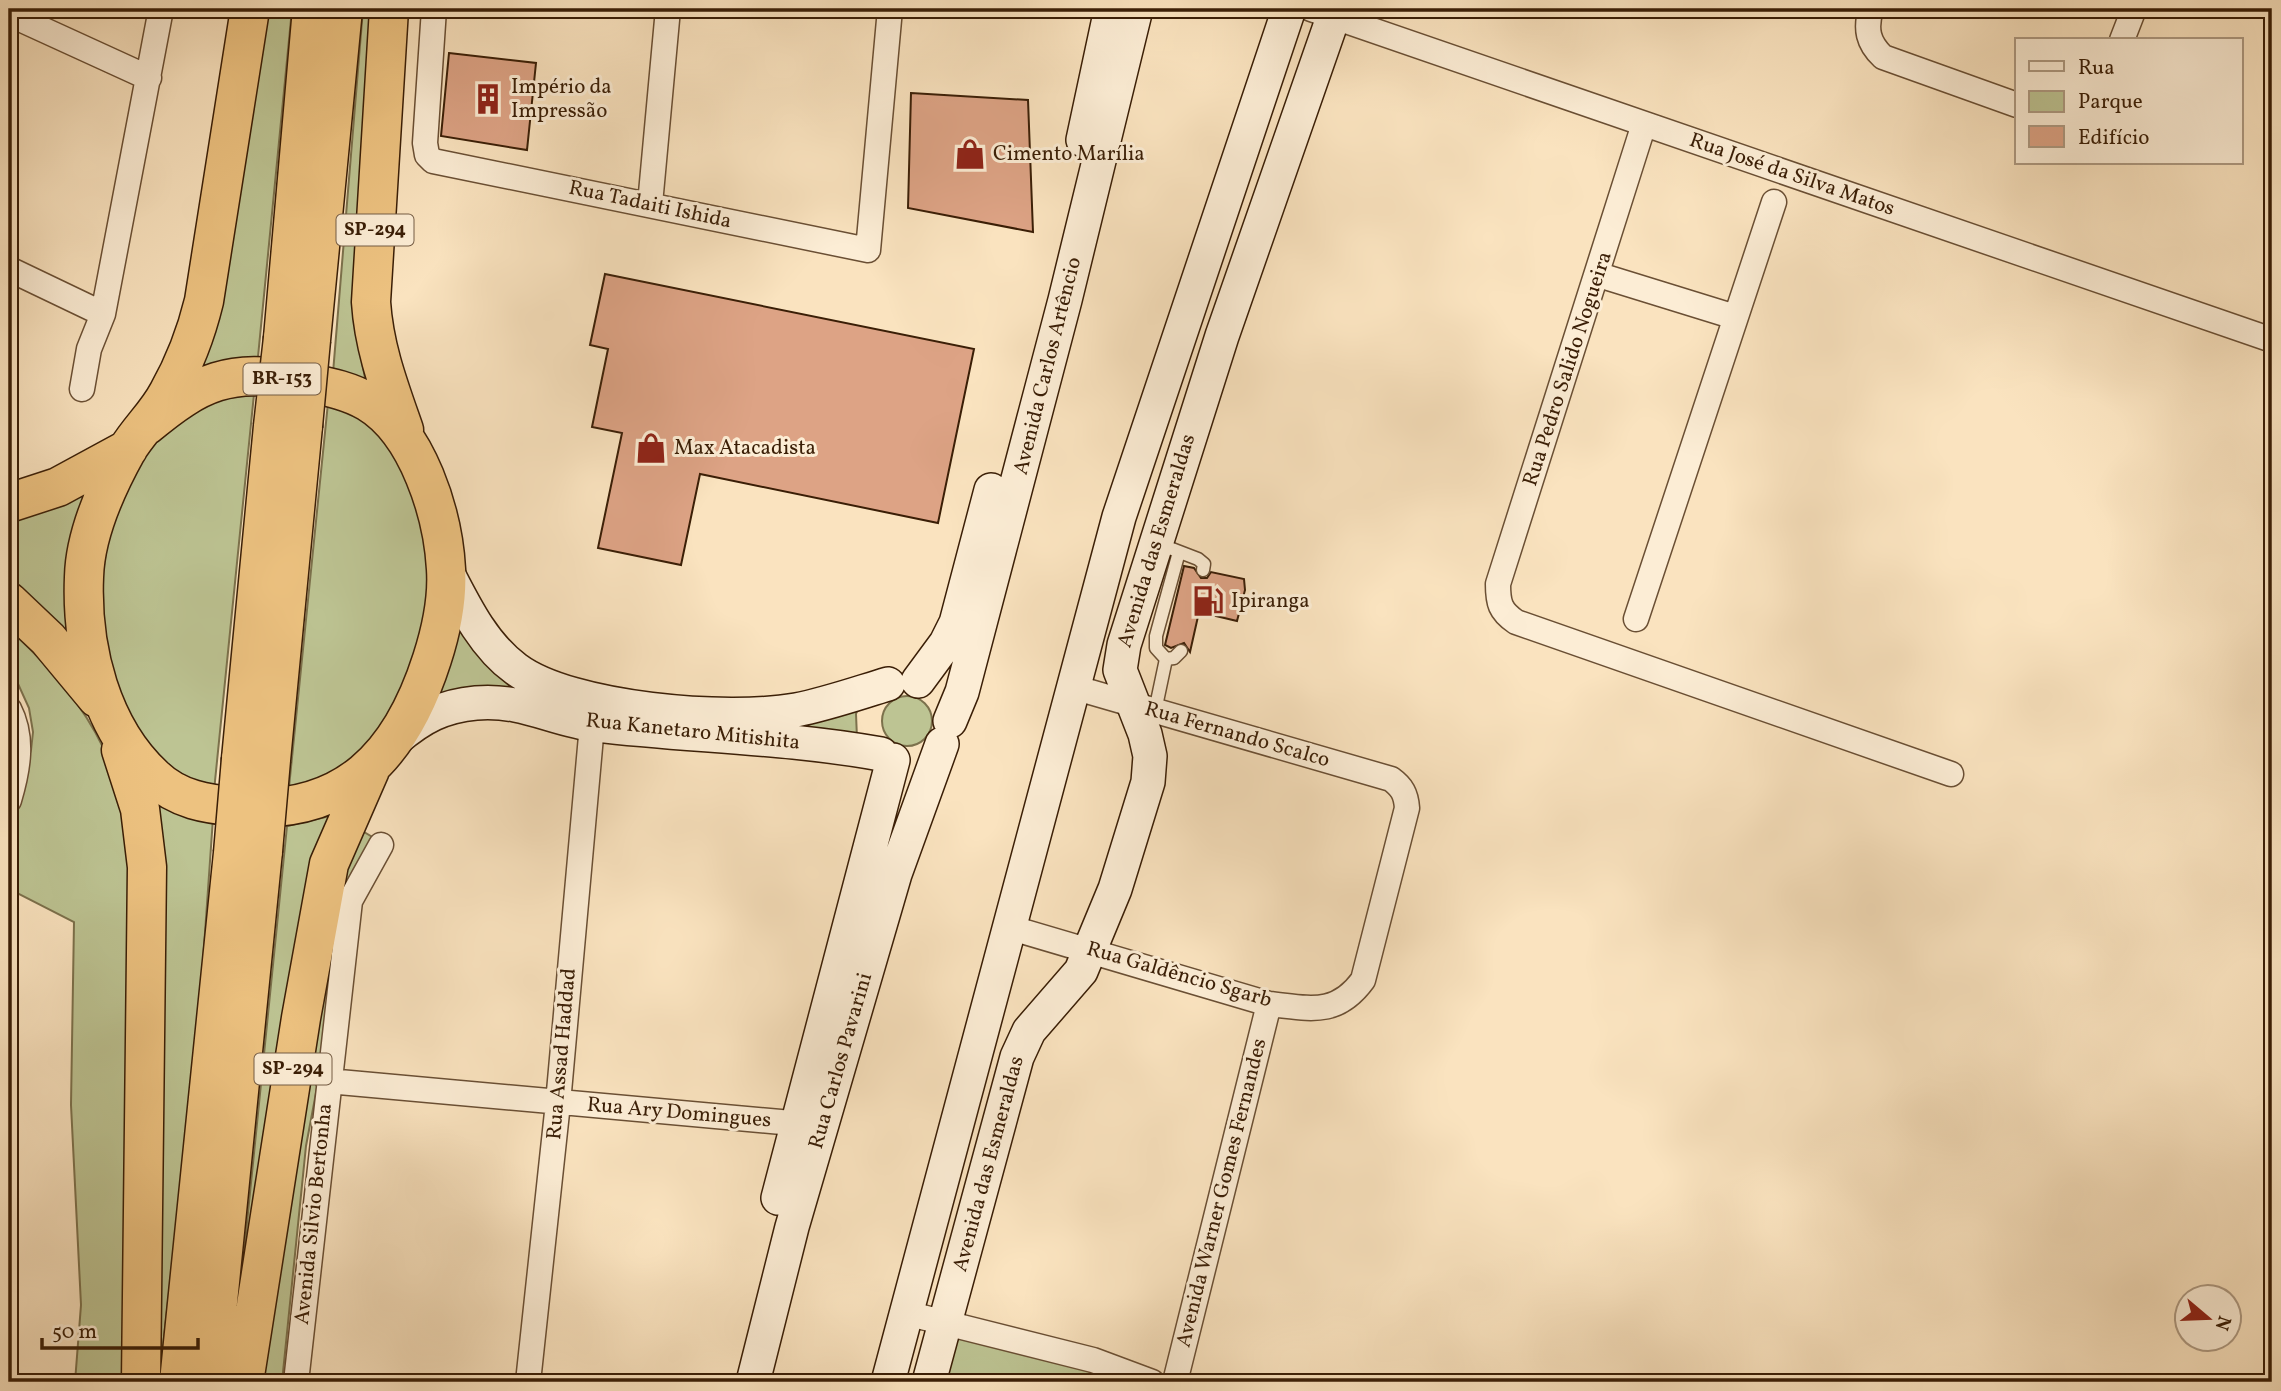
<svg xmlns="http://www.w3.org/2000/svg" width="2281" height="1391" viewBox="0 0 2281 1391" font-family="Vollkorn,serif">
  <style>
    .green { fill: #bdc493; stroke: #7c714c; stroke-width: 2 }
    .building { fill: #dda385; stroke: #3a1e06; stroke-width: 2 }
    .lines { fill: none; stroke-linecap: round; stroke-linejoin: round }
    .lane-casing { stroke: #6a4f34; stroke-width: 15 }
    .street-casing { stroke: #6a4f34; stroke-width: 27 }
    .secondary-casing { stroke: #3a1e06; stroke-width: 36 }
    .highway-casing { stroke: #3a1e06; stroke-width: 41 }
    .lane { stroke: #fcedd5; stroke-width: 12 }
    .street { stroke: #fcedd5; stroke-width: 24 }
    .secondary { stroke: #fcedd5; stroke-width: 33 }
    .highway { stroke: #edc280; stroke-width: 38 }
    .highway-bridge-casing { stroke: #3a1e06; stroke-width: 41; stroke-linecap: butt }
    .highway-bridge { stroke: #edc280; stroke-width: 38 }
    .labels { text-anchor: middle; dominant-baseline: central; stroke-width: 6; stroke-linejoin: round; paint-order: stroke }
    .shield { fill: #fcedd5; stroke: #745c44; stroke-width: 2 }
    .shield-label { font-size: 19px; font-weight: bold; fill: #3a1e06 }
    .poi-label { font-size: 21px; fill: #3a1e06; stroke: #fcedd5; text-anchor: start }
    .street-label { font-size: 21px; fill: #3a1e06; stroke: #fcedd5 }
  </style>
  <rect width="100%" height="100%" fill="#fae3bf"/>
  <filter id="stains"><feTurbulence type="fractalNoise" baseFrequency=".00286" numOctaves="4"/><feColorMatrix values="0 0 0 0 .2 0 0 0 0 .09 0 0 0 0 .02 0 0 0 .5 -.17"/></filter>
  <radialGradient id="worn" r=".72"><stop offset=".6" stop-color="#630" stop-opacity="0"/><stop offset="1" stop-color="#630" stop-opacity=".3"/></radialGradient>
  <path class="green" d="M 269,9 L 292,9 L 257,367 L 192,378 L 218,321 Z
    M 363,9 L 373,9 L 357,333 L 366,384 L 333,373 Z
    M 329,393 L 354,404 L 409,474 L 433,566 L 425,650 L 370,752 L 288,797 Z
    M 254,394 L 214,791 L 175,774 L 156,758 L 126,708 L 112,669 L 99,603 L 109,528 L 142,459 L 155,442 L 209,401 Z
    M 98,476 L 74,642 L 9,590 L 9,515 Z
    M 455,610 L 544,696 L 426,701 Z
    M 9,629 C 58,674 102,725 119,791 C 125,813 128,837 133,859 L 131,1382 L 75,1382 L 81,1305 L 71,1105 L 74,922 L 9,889 L 9,826 L 31,750 L 33,732 L 29,708 L 9,664 Z
    M882 721a25 25 0 1 1 50 0a25 25 0 1 1-50 0Z
    M 860,704 L 856,714 L 857,738 L 732,723 Z
    M 155,794 L 213,818 L 198,1033 L 159,1382 Z
    M 330,816 L 232,1371 L 287,826 Z
    M 354,826 L 374,838 L 325,1045 L 306,1146 L 282,1382 L 256,1382 Z
    M 946,1322 L 1152,1382 L 929,1382 Z"/>
  <path class="building" d="M 449,53 L 536,63 L 527,150 L 441,136 Z
    M 911,93 L 1028,100 L 1033,232 L 908,208 Z
    M 605,274 L 974,349 L 938,523 L 700,474 L 681,565 L 598,548 L 622,433 L 592,427 L 608,349 L 590,345 Z
    M 1184,566 L 1194,568 L 1201,578 L 1207,578 L 1211,572 L 1244,579 L 1245,590 L 1237,621 L 1199,612 L 1190,652 L 1184,643 L 1171,648 L 1165,645 Z"/>
  <g class="lines">
    <defs>
      <path id="lane" d="M 1172,549 L 1198,559 L 1204,564 L 1203,570
        M 1166,659 L 1156,648 L 1156,636 L 1179,552
        M 1155,711 L 1166,659 L 1174,658 L 1181,651"/>
      <path id="street" d="M 434,9 L 425,143 L 427,155 L 433,161 L 868,250 L 890,9
        M 1311,9 L 2272,340
        M 1871,9 C 1865,29 1868,43 1883,57 L 2017,105
        M 9,14 L 149,78
        M 2122,40 L 2134,9
        M 1644,124 L 1498,584 C 1498,603 1500,611 1516,622 L 1951,774
        M 650,204 L 668,9
        M 9,269 L 103,314
        M 1599,275 L 1735,317
        M 82,389 L 89,349 L 103,314 L 161,9
        M 1636,619 L 1774,202
        M 9,709 C 24,738 18,770 9,800
        M 1008,927 L 1269,1004 C 1309,1008 1336,1017 1363,980 L 1407,808 C 1406,794 1402,787 1391,779 L 1073,687
        M 328,1081 L 814,1125
        M 906,1313 L 1093,1360 L 1152,1382
        M 296,1382 L 350,901 L 381,845
        M 528,1382 L 558,1103 L 592,725
        M 1175,1382 L 1269,1004"/>
      <path id="secondary" d="M 1083,140 L 1111,9
        M 446,570 C 464,605 483,645 516,669 C 571,710 728,722 796,710 C 827,704 858,693 888,684
        M 918,681 L 946,643 L 956,623 L 991,490
        M 950,721 L 962,692 L 1065,300 L 1136,9
        M 396,739 C 422,717 443,706 476,703 C 524,699 553,720 596,725 C 690,736 787,737 881,754
        M 778,1198 L 893,760
        M 753,1382 L 792,1227 L 895,874 L 942,744
        M 888,1382 L 1119,517 L 1289,9
        M 929,1382 L 1017,1057 L 1029,1031 L 1081,971 L 1115,889 L 1148,782 L 1150,756 L 1145,734 L 1120,670 L 1124,645 L 1222,336 L 1336,9"/>
      <path id="highway" d="M 389,9 L 371,302 C 374,348 389,387 404,430
        M 283,338 L 312,9
        M 311,340 L 343,9
        M 146,426 C 200,381 229,368 301,381 C 324,386 348,390 368,402 C 418,432 443,514 446,569 C 448,599 441,631 432,659 C 401,756 345,816 238,807 C 207,804 178,800 154,777 C 101,728 81,648 84,577 C 85,535 107,486 127,450 C 139,430 157,414 168,393 C 185,363 196,334 204,301 L 250,9
        M 9,503 L 58,487 L 128,449
        M 9,602 L 48,639 L 97,698
        M 121,750 L 140,809 L 147,867 L 141,1382
        M 241,759 L 273,426
        M 271,760 L 303,426
        M 179,1382 L 233,853
        M 210,1382 L 263,851
        M 244,1382 L 301,1018 L 329,864 L 370,770"/>
    </defs>
    <use href="#lane" class="lane-casing"/>
    <use href="#street" class="street-casing"/>
    <use href="#secondary" class="secondary-casing"/>
    <use href="#highway" class="highway-casing"/>
    <use href="#lane" class="lane"/>
    <use href="#street" class="street"/>
    <use href="#secondary" class="secondary"/>
    <use href="#highway" class="highway"/>
    <defs>
      <path id="highway-bridge" d="M 273,426 L 283,338
        M 303,426 L 311,340
        M 263,851 L 271,760
        M 233,853 L 241,759"/>
    </defs>
    <use href="#highway-bridge" class="highway-bridge-casing"/>
    <use href="#highway-bridge" class="highway-bridge"/>
  </g>
  <defs>
    <symbol id="building-bare" viewBox="-9 -9 18 18"><path d="M-4-6H4V6H1V3H-1V6H-4ZM-2.5-4.3h1.7v1.8h-1.7ZM.8-4.3h1.7v1.8H.8ZM-2.5-1h1.7V.8h-1.7ZM.8-1h1.7V.8H.8Z" fill="#8f2418" stroke="#fcedd5" stroke-width="2.5" paint-order="stroke"/></symbol>
    <symbol id="shop-bare" viewBox="-9 -9 18 18"><path d="M-5-2.5h2.3a2.7 3.5 0 0 1 5.4 0H5L5.5 6h-11ZM-1.5-2.5h3a1.5 2.3 0 0 0-3 0Z" fill="#8f2418" stroke="#fcedd5" stroke-width="2.5" paint-order="stroke"/></symbol>
    <symbol id="fuel-bare" viewBox="-9 -9 18 18"><path d="M-5.5-6h7V0h2V4h1.3V-2.5L3-4.5l.8-.8L6-3V5H2.5V1h-1V6h-7ZM-4.2-4.7v3.2H.2V-4.7Z" fill="#8f2418" stroke="#fcedd5" stroke-width="2.5" paint-order="stroke"/></symbol>
  </defs>
  <g fill-rule="evenodd">
    <use href="#building-bare" x="466" y="77" width="44" height="44"/>
    <use href="#shop-bare" x="948" y="132" width="44" height="44"/>
    <use href="#shop-bare" x="629" y="426" width="44" height="44"/>
    <use href="#fuel-bare" x="1186" y="579" width="44" height="44"/>
  </g>
  <g class="labels">
    <g class="shield">
      <rect x="336.5" y="214.5" width="77" height="31" rx="5"/>
      <rect x="243.5" y="363.5" width="77" height="31" rx="5"/>
      <rect x="254.5" y="1053.5" width="77" height="31" rx="5"/>
    </g>
    <g class="shield-label">
      <text x="375" y="230">SP-294</text>
      <text x="282" y="379">BR-153</text>
      <text x="293" y="1069">SP-294</text>
    </g>
    <g class="poi-label">
      <text x="511" y="87">Império da<tspan x="511" dy="24">Impressão</tspan></text>
      <text x="993" y="154">Cimento Marília</text>
      <text x="674" y="448">Max Atacadista</text>
      <text x="1231" y="601">Ipiranga</text>
    </g>
    <g class="street-label">
      <text transform="translate(1792 175) rotate(19)">Rua José da Silva Matos</text>
      <text transform="translate(650 205) rotate(12)">Rua Tadaiti Ishida</text>
      <text transform="translate(1048 366) rotate(-76)">Avenida Carlos Artêncio</text>
      <text transform="translate(1568 369) rotate(-72)">Rua Pedro Salido Nogueira</text>
      <text transform="translate(1157 541) rotate(-73)">Avenida das Esmeraldas</text>
      <text transform="translate(693 732) rotate(6)">Rua Kanetaro Mitishita</text>
      <text transform="translate(1237 735) rotate(16)">Rua Fernando Scalco</text>
      <text transform="translate(1179 975) rotate(16)">Rua Galdêncio Sgarb</text>
      <text transform="translate(562 1054) rotate(-85)">Rua Assad Haddad</text>
      <text transform="translate(841 1061) rotate(-74)">Rua Carlos Pavarini</text>
      <text transform="translate(679 1113) rotate(5)">Rua Ary Domingues</text>
      <text transform="translate(989 1164) rotate(-75)">Avenida das Esmeraldas</text>
      <text transform="translate(1222 1193) rotate(-76)">Avenida Warner Gomes Fernandes</text>
      <text transform="translate(314 1214) rotate(-84)">Avenida Silvio Bertonha</text>
    </g>
  </g>
  <rect width="2281" height="1391" fill="none" stroke="#fae3bf" stroke-width="35"/>
  <rect x="10" y="10" width="2260" height="1370" fill="none" stroke="#3a1e06" stroke-width="3.5"/>
  <rect x="18" y="18" width="2246" height="1356" fill="none" stroke="#3a1e06" stroke-width="2"/>
  <rect x="2015" y="38" width="228" height="126" fill="#fcedd5" stroke="#ae9a82" stroke-width="2"/>
  <rect x="2029" y="61" width="35" height="10" fill="#fcedd5" stroke="#ae9a82" stroke-width="2"/>
  <text x="2078" y="74" font-size="21" fill="#3a1e06">Rua</text>
  <rect x="2029" y="91" width="35" height="21" fill="#bdc493" stroke="#ae9a82" stroke-width="2"/>
  <text x="2078" y="108" font-size="21" fill="#3a1e06">Parque</text>
  <rect x="2029" y="126" width="35" height="21" fill="#dda385" stroke="#ae9a82" stroke-width="2"/>
  <text x="2078" y="144" font-size="21" fill="#3a1e06">Edifício</text>
  <g transform="translate(2208 1318) rotate(109)"><circle r="33" fill="#fcedd5" stroke="#ae9a82" stroke-width="2"/>
  <path d="M0-5L12 26L0 18L-12 26Z" fill="#8f2418"/>
  <text y="-10" font-size="19" font-weight="bold" text-anchor="middle" fill="#3a1e06">N</text>
  </g>
  <path d="M42 1338v10h156v-10" fill="none" stroke="#3a1e06" stroke-width="3.5"/>
  <text x="52" y="1338" font-size="21" fill="#3a1e06" stroke="#fcedd5" stroke-width="5" paint-order="stroke">50 m</text>
  <rect width="100%" height="100%" filter="url(#stains)"/>
  <rect width="100%" height="100%" fill="url(#worn)"/>
</svg>
